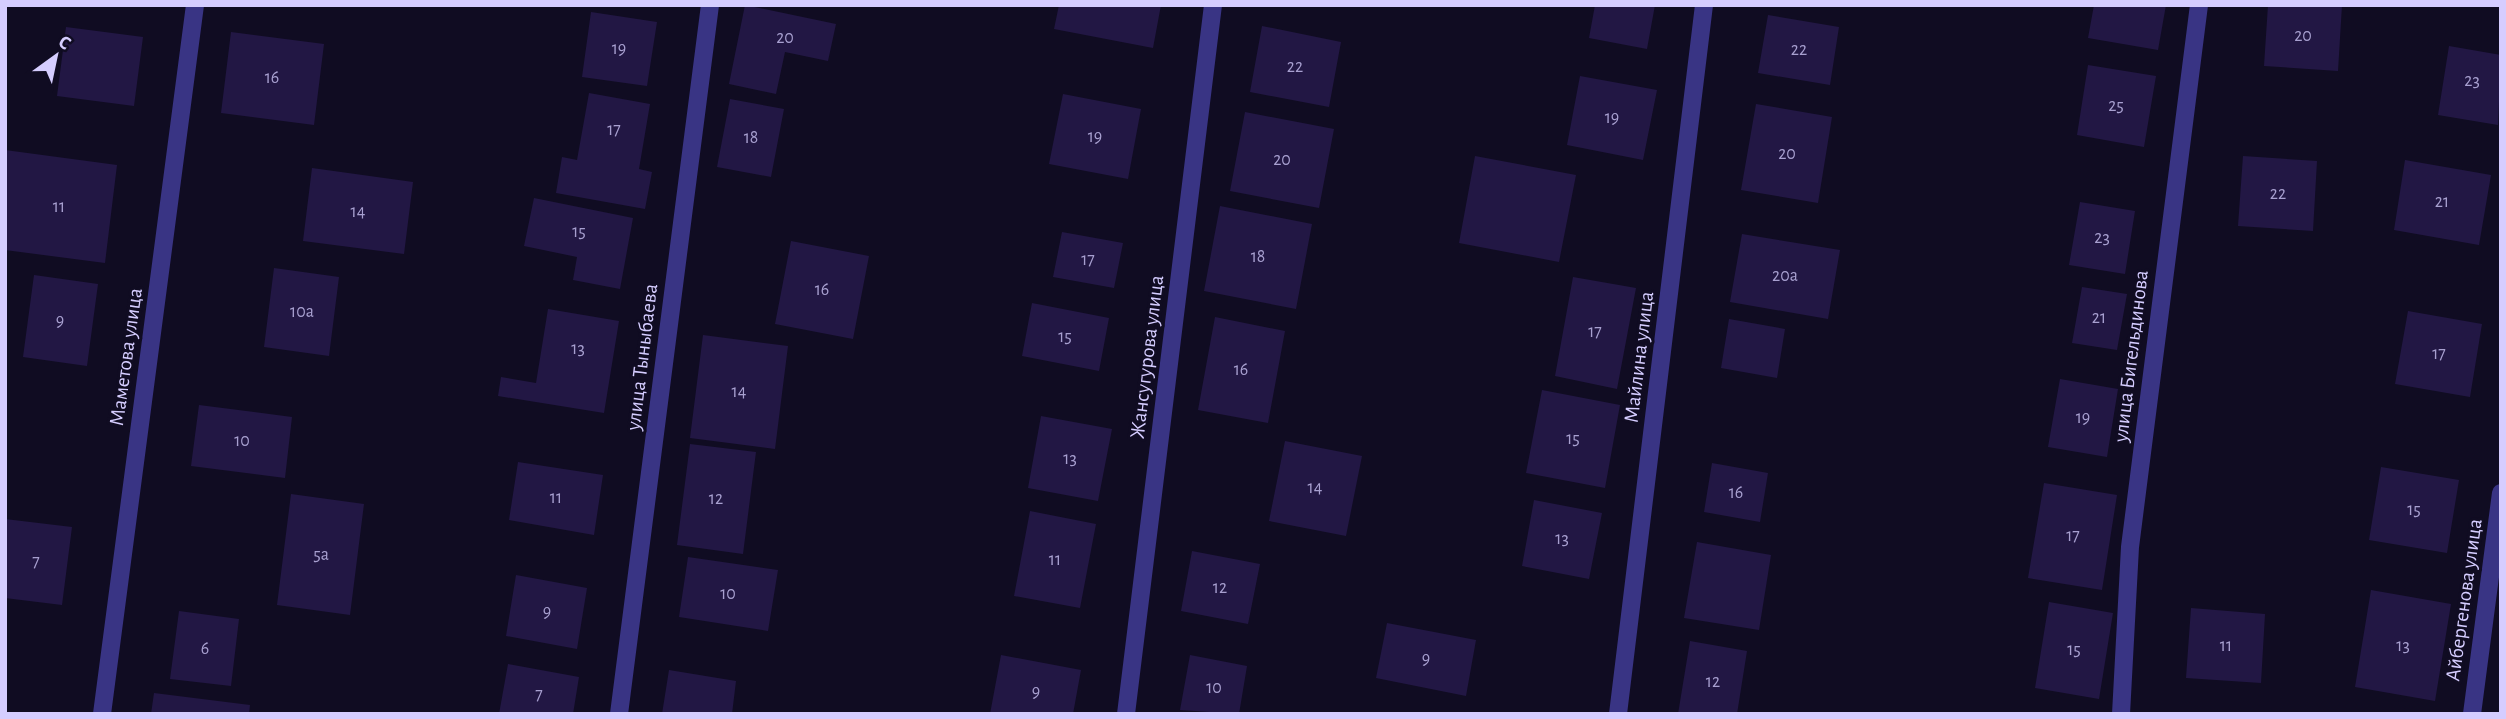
<svg xmlns="http://www.w3.org/2000/svg" width="2506" height="719" viewBox="0 0 2506 719" font-family="'Alegreya Sans',sans-serif">
  <style>
    .building { fill: #221744 }
    .lines { fill: none; stroke-linecap: round; stroke-linejoin: round }
    .minor { stroke: #393484; stroke-width: 18 }
    .labels { text-anchor: middle; dominant-baseline: central; stroke-width: 6; stroke-linejoin: round; paint-order: stroke }
    .number-label { font-size: 18px; fill: #a8a0d0 }
    .street-label { font-size: 21px; fill: #d5cdff; stroke: #100c22 }
  </style>
  <rect width="100%" height="100%" fill="#100c22"/>
  <path class="building" d="M 745,5 L 836,24 L 828,61 L 785,52 L 776,94 L 729,84 Z
    M 1059,5 L 1161,5 L 1153,48 L 1054,29 Z
    M 1595,5 L 1655,5 L 1647,49 L 1589,38 Z
    M 2094,5 L 2166,5 L 2158,50 L 2088,38 Z
    M 2268,5 L 2342,5 L 2338,71 L 2264,66 Z
    M 591,12 L 657,22 L 647,86 L 582,77 Z
    M 1768,15 L 1839,27 L 1830,85 L 1758,73 Z
    M 1262,26 L 1341,42 L 1329,107 L 1250,92 Z
    M 66,27 L 143,37 L 134,106 L 57,96 Z
    M 231,32 L 324,44 L 314,125 L 221,113 Z
    M 2449,46 L 2501,55 L 2498,125 L 2438,115 Z
    M 2088,65 L 2156,76 L 2144,147 L 2077,135 Z
    M 1580,76 L 1657,90 L 1643,160 L 1567,145 Z
    M 589,93 L 650,104 L 639,169 L 652,172 L 645,209 L 556,193 L 562,157 L 577,160 Z
    M 1063,94 L 1141,109 L 1128,179 L 1049,164 Z
    M 730,99 L 784,109 L 771,177 L 717,167 Z
    M 1756,104 L 1832,117 L 1818,203 L 1741,190 Z
    M 1245,112 L 1334,129 L 1319,208 L 1230,191 Z
    M 5,150 L 117,165 L 105,263 L 5,250 Z
    M 1475,156 L 1576,175 L 1559,262 L 1459,243 Z
    M 2243,156 L 2317,161 L 2313,231 L 2238,226 Z
    M 2405,160 L 2491,175 L 2479,245 L 2394,230 Z
    M 312,168 L 413,182 L 404,254 L 303,241 Z
    M 534,198 L 633,218 L 620,289 L 573,280 L 577,257 L 524,246 Z
    M 2080,202 L 2135,211 L 2125,274 L 2069,265 Z
    M 1220,206 L 1312,224 L 1296,309 L 1204,291 Z
    M 1062,232 L 1123,243 L 1114,288 L 1053,277 Z
    M 1742,234 L 1840,250 L 1828,319 L 1730,302 Z
    M 791,241 L 869,256 L 853,339 L 775,324 Z
    M 274,268 L 339,277 L 329,356 L 264,347 Z
    M 34,275 L 98,284 L 87,366 L 23,357 Z
    M 1573,277 L 1636,288 L 1617,389 L 1555,376 Z
    M 2082,287 L 2127,294 L 2117,350 L 2072,343 Z
    M 1032,303 L 1109,318 L 1099,371 L 1022,356 Z
    M 548,309 L 619,321 L 604,413 L 498,396 L 501,377 L 536,383 Z
    M 2408,311 L 2482,324 L 2470,397 L 2395,384 Z
    M 1215,317 L 1285,331 L 1268,423 L 1198,410 Z
    M 1729,319 L 1785,329 L 1777,378 L 1721,368 Z
    M 703,335 L 788,346 L 775,449 L 690,438 Z
    M 2060,379 L 2118,389 L 2107,457 L 2048,447 Z
    M 1542,390 L 1620,405 L 1605,488 L 1526,473 Z
    M 199,405 L 292,417 L 285,478 L 191,466 Z
    M 1041,416 L 1112,429 L 1098,501 L 1028,488 Z
    M 1285,441 L 1362,456 L 1346,536 L 1269,521 Z
    M 690,444 L 756,452 L 743,554 L 677,545 Z
    M 518,462 L 603,475 L 594,535 L 509,520 Z
    M 1712,463 L 1768,473 L 1760,522 L 1704,512 Z
    M 2381,467 L 2459,480 L 2447,553 L 2369,540 Z
    M 2044,483 L 2117,495 L 2102,590 L 2028,578 Z
    M 291,494 L 364,504 L 350,615 L 277,605 Z
    M 1534,500 L 1602,513 L 1589,579 L 1522,566 Z
    M 1030,511 L 1096,524 L 1080,608 L 1014,596 Z
    M 5,519 L 72,527 L 62,605 L 5,598 Z
    M 1697,542 L 1771,555 L 1759,630 L 1684,618 Z
    M 1192,551 L 1260,564 L 1248,624 L 1181,611 Z
    M 688,557 L 778,570 L 768,631 L 679,617 Z
    M 516,575 L 587,588 L 577,649 L 506,636 Z
    M 2371,590 L 2451,604 L 2435,701 L 2355,687 Z
    M 2049,602 L 2113,613 L 2099,699 L 2035,688 Z
    M 2191,608 L 2265,614 L 2261,683 L 2186,678 Z
    M 179,611 L 239,619 L 231,686 L 170,679 Z
    M 1387,623 L 1476,640 L 1466,696 L 1376,678 Z
    M 1690,641 L 1747,651 L 1737,714 L 1678,714 Z
    M 1001,655 L 1081,670 L 1073,714 L 990,714 Z
    M 1190,655 L 1247,666 L 1239,714 L 1180,710 Z
    M 508,664 L 579,677 L 573,714 L 499,714 Z
    M 669,670 L 736,681 L 732,714 L 662,714 Z
    M 154,693 L 250,705 L 249,714 L 151,714 Z"/>
  <g class="lines">
    <path class="minor" d="M 102,714 L 195,5
      M 619,714 L 710,5
      M 1126,714 L 1213,5
      M 1618,714 L 1704,5
      M 2121,714 L 2130,547 L 2199,5
      M 2472,714 L 2501,493"/>
  </g>
  <g class="labels">
    <g class="number-label">
      <text x="2303" y="36">20</text>
      <text x="785" y="38">20</text>
      <text x="619" y="49">19</text>
      <text x="1799" y="50">22</text>
      <text x="1295" y="67">22</text>
      <text x="272" y="78">16</text>
      <text x="2472" y="81">23</text>
      <text x="2116" y="106">25</text>
      <text x="1612" y="118">19</text>
      <text x="614" y="130">17</text>
      <text x="1095" y="137">19</text>
      <text x="751" y="138">18</text>
      <text x="1787" y="154">20</text>
      <text x="1282" y="160">20</text>
      <text x="2278" y="194">22</text>
      <text x="2442" y="202">21</text>
      <text x="59" y="207">11</text>
      <text x="358" y="212">14</text>
      <text x="579" y="232">15</text>
      <text x="2102" y="238">23</text>
      <text x="1258" y="257">18</text>
      <text x="1088" y="260">17</text>
      <text x="1785" y="276">20а</text>
      <text x="822" y="290">16</text>
      <text x="302" y="312">10а</text>
      <text x="2099" y="318">21</text>
      <text x="60" y="321">9</text>
      <text x="1595" y="332">17</text>
      <text x="1065" y="337">15</text>
      <text x="578" y="349">13</text>
      <text x="2439" y="354">17</text>
      <text x="1241" y="370">16</text>
      <text x="739" y="392">14</text>
      <text x="2083" y="418">19</text>
      <text x="1573" y="439">15</text>
      <text x="242" y="441">10</text>
      <text x="1070" y="459">13</text>
      <text x="1315" y="488">14</text>
      <text x="1736" y="493">16</text>
      <text x="556" y="498">11</text>
      <text x="716" y="499">12</text>
      <text x="2414" y="510">15</text>
      <text x="2073" y="536">17</text>
      <text x="1562" y="539">13</text>
      <text x="321" y="555">5а</text>
      <text x="1055" y="560">11</text>
      <text x="36" y="562">7</text>
      <text x="1220" y="588">12</text>
      <text x="728" y="594">10</text>
      <text x="547" y="612">9</text>
      <text x="2226" y="646">11</text>
      <text x="2403" y="646">13</text>
      <text x="205" y="649">6</text>
      <text x="2074" y="650">15</text>
      <text x="1426" y="659">9</text>
      <text x="1713" y="682">12</text>
      <text x="1214" y="688">10</text>
      <text x="1036" y="692">9</text>
      <text x="539" y="695">7</text>
    </g>
    <g class="street-label">
      <text transform="translate(2131 356) rotate(-83)">улица Бигельдинова</text>
      <text transform="translate(126 357) rotate(-82)">Маметова улица</text>
      <text transform="translate(642 357) rotate(-83)">улица Тыныбаева</text>
      <text transform="translate(1147 357) rotate(-83)">Жансугурова улица</text>
      <text transform="translate(1639 357) rotate(-83)">Майлина улица</text>
      <text transform="translate(2464 600) rotate(-82)">Айбергенова улица</text>
    </g>
  </g>
  <rect width="2506" height="719" fill="none" stroke="#d5cdff" stroke-width="14"/>
  <g transform="translate(56 56) rotate(33)" stroke="#100c22" stroke-width="5" paint-order="stroke">
  <path d="M0-5L12 26L0 18L-12 26Z" fill="#d5cdff"/>
  <text y="-10" font-size="19" font-weight="bold" text-anchor="middle" fill="#d5cdff">С</text>
  </g>
</svg>
